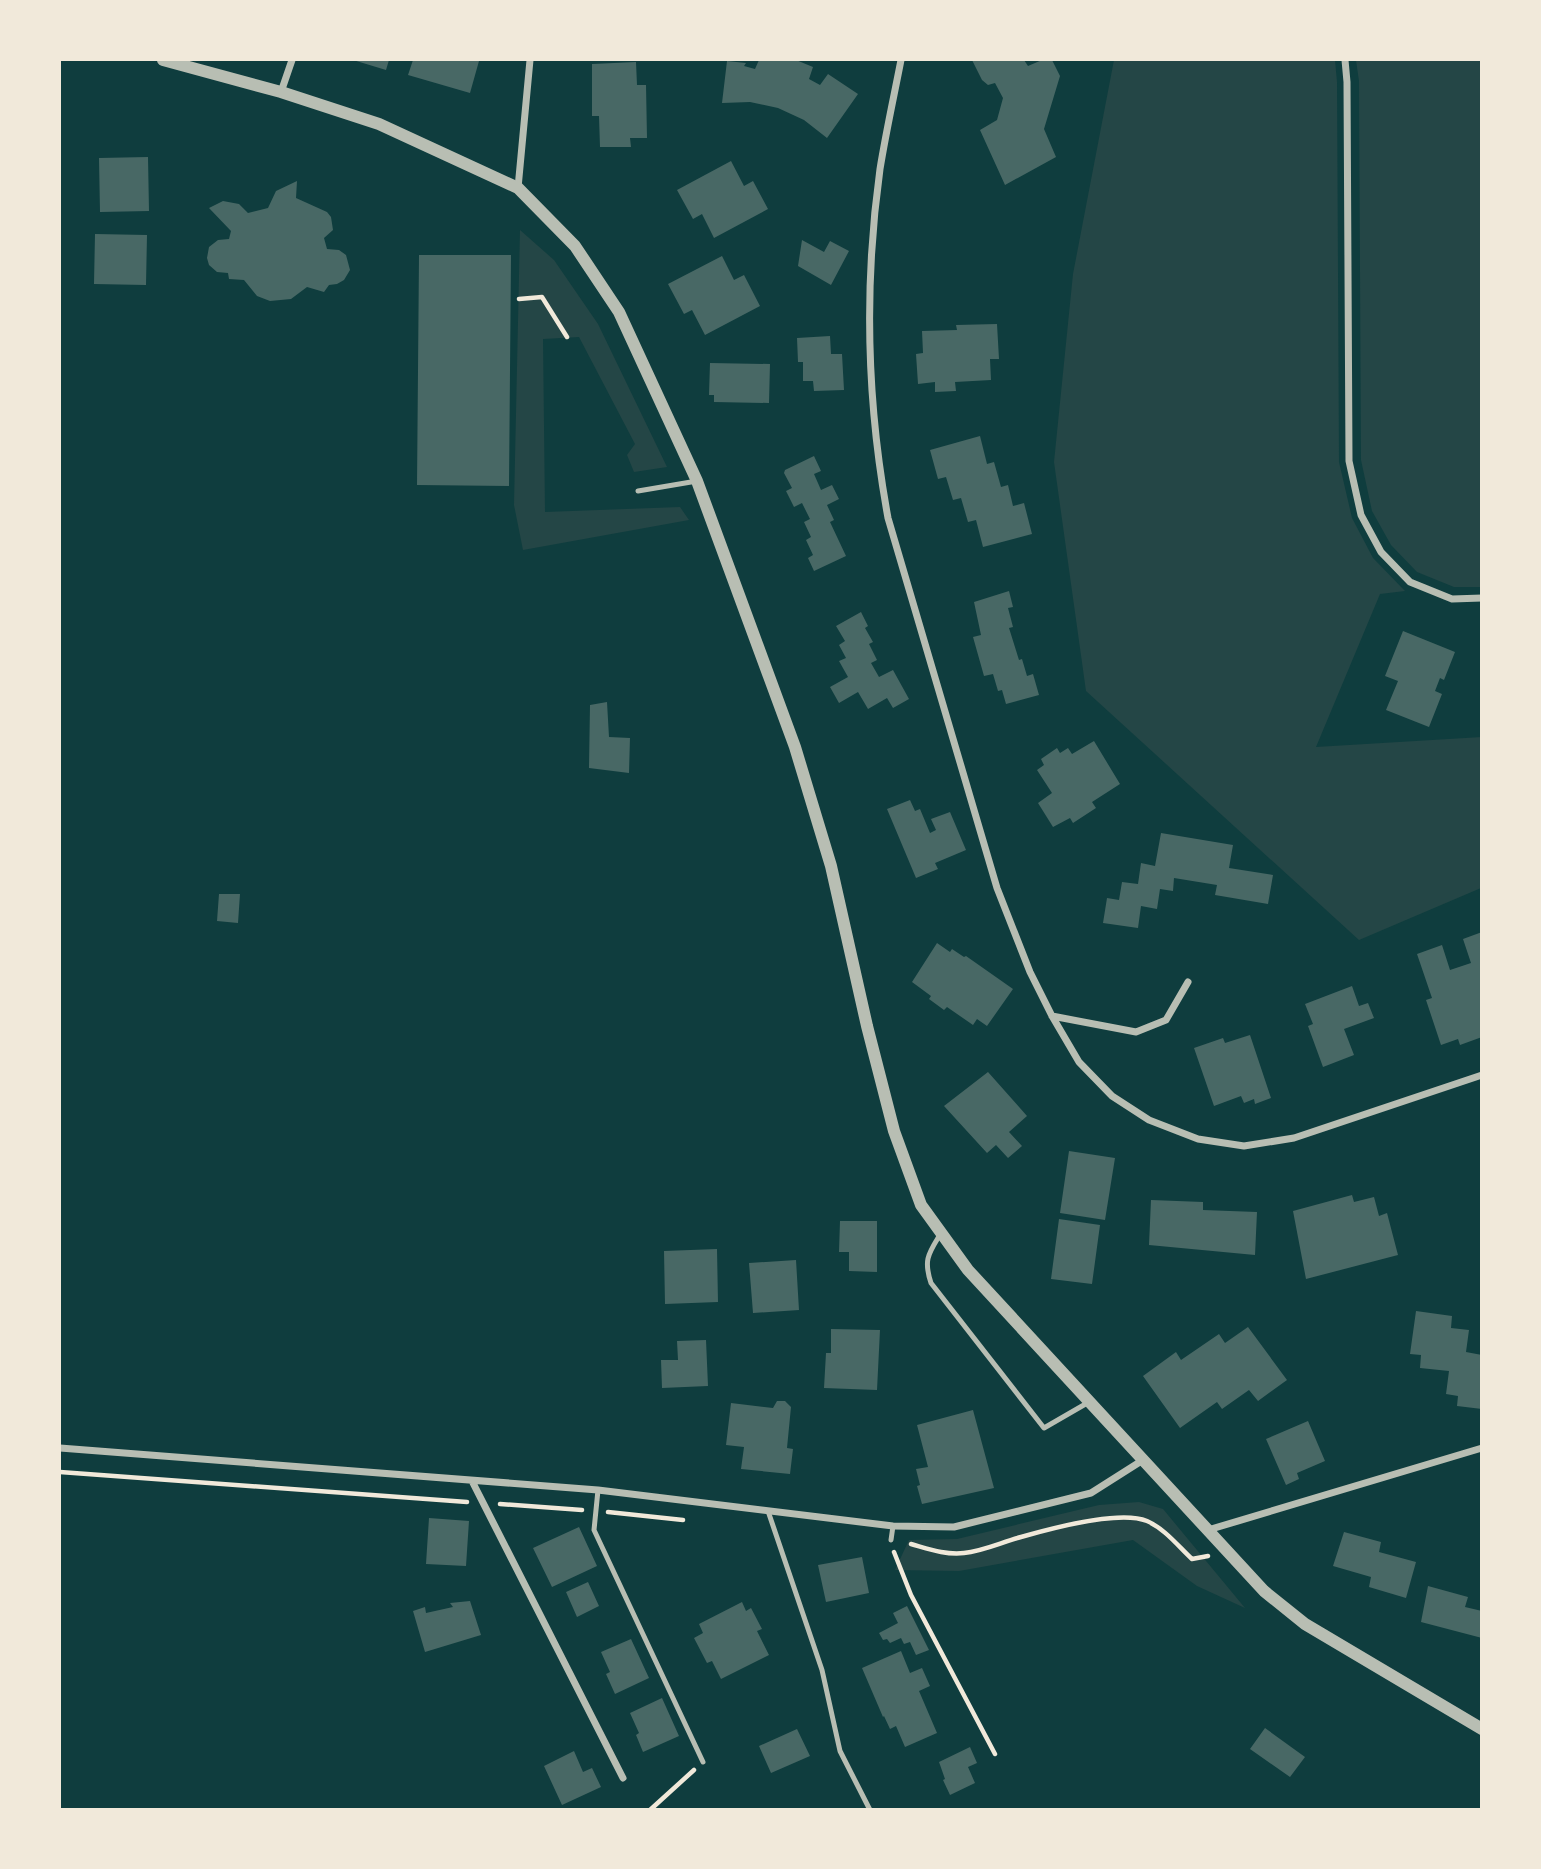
<svg xmlns="http://www.w3.org/2000/svg" width="1541" height="1869" viewBox="0 0 1541 1869" font-family="'Times New Roman',serif">
  <style>
    .green { fill: #244646 }
    .building { fill: #486865 }
    .lines { fill: none; stroke-linecap: round; stroke-linejoin: round }
    .path { stroke: #f1e9da; stroke-width: 4.5 }
    .service { stroke: #b8beb3; stroke-width: 5 }
    .minor { stroke: #b8beb3; stroke-width: 7 }
    .tertiary { stroke: #b8beb3; stroke-width: 12 }
  </style>
  <rect width="100%" height="100%" fill="#0f3d3e"/>
  <path class="green" d="M 1114,60 L 1335,60 L 1337,82 L 1339,462 L 1352,518 L 1373,558 L 1405,591 L 1380,594 L 1316,747 L 1482,737 L 1481,888 L 1359,940 L 1086,691 L 1054,462 L 1073,274 Z
    M 1356,60 L 1481,60 L 1481,587 L 1454,587 L 1417,572 L 1391,545 L 1372,511 L 1361,460 L 1359,81 Z
    M 520,230 L 554,260 L 598,324 L 667,467 L 634,472 L 627,455 L 635,444 L 579,337 L 543,339 L 545,512 L 680,507 L 689,520 L 523,550 L 514,505 Z
    M 1139,1502 L 1163,1509 L 1245,1608 L 1197,1586 L 1133,1540 L 959,1571 L 895,1570 L 909,1540 L 957,1539 L 1099,1505 Z"/>
  <path class="building" d="M 353,60 L 389,60 L 386,70 Z
    M 413,60 L 479,61 L 470,93 L 408,75 Z
    M 759,60 L 796,60 L 813,67 L 809,79 L 820,85 L 828,74 L 858,94 L 827,138 L 804,120 L 778,108 L 750,102 L 722,103 L 727,61 L 746,63 L 744,66 L 755,69 Z
    M 972,60 L 1024,60 L 1028,66 L 1042,60 L 1052,60 L 1060,76 L 1044,129 L 1056,157 L 1005,185 L 980,130 L 997,120 L 1003,98 L 995,83 L 988,85 L 982,80 Z
    M 636,62 L 637,85 L 646,85 L 647,138 L 630,138 L 631,147 L 600,147 L 599,116 L 592,116 L 592,64 Z
    M 148,157 L 149,211 L 100,212 L 99,158 Z
    M 731,161 L 744,186 L 753,181 L 768,209 L 714,238 L 702,214 L 693,219 L 677,190 Z
    M 297,181 L 296,198 L 327,212 L 331,217 L 333,230 L 324,238 L 327,249 L 339,250 L 346,255 L 350,270 L 344,280 L 337,284 L 329,285 L 324,292 L 307,287 L 291,299 L 270,301 L 257,296 L 244,280 L 229,279 L 228,273 L 217,272 L 209,265 L 207,258 L 209,247 L 218,240 L 229,239 L 231,231 L 209,208 L 223,201 L 239,204 L 248,213 L 268,208 L 276,191 Z
    M 95,234 L 147,235 L 146,285 L 94,284 Z
    M 802,240 L 824,252 L 830,241 L 849,251 L 831,285 L 798,266 Z
    M 419,255 L 511,255 L 509,486 L 417,485 Z
    M 722,256 L 734,280 L 744,275 L 760,306 L 705,335 L 692,310 L 684,314 L 668,284 Z
    M 997,324 L 999,359 L 990,359 L 991,380 L 955,382 L 956,391 L 935,392 L 935,382 L 918,384 L 916,354 L 923,353 L 922,331 L 957,330 L 956,325 Z
    M 830,336 L 831,354 L 842,354 L 844,390 L 814,391 L 813,381 L 803,381 L 803,362 L 798,362 L 797,338 Z
    M 710,363 L 770,364 L 769,403 L 714,402 L 714,395 L 709,395 Z
    M 980,436 L 987,464 L 994,462 L 1001,487 L 1008,485 L 1013,506 L 1024,503 L 1032,534 L 983,547 L 976,520 L 968,522 L 961,498 L 953,500 L 946,477 L 938,479 L 930,450 Z
    M 814,456 L 821,471 L 814,474 L 821,490 L 832,485 L 839,499 L 827,505 L 834,520 L 830,522 L 846,556 L 814,571 L 808,558 L 813,555 L 806,540 L 811,537 L 804,522 L 810,519 L 802,503 L 794,507 L 786,491 L 792,488 L 784,473 L 785,470 Z
    M 1009,591 L 1013,607 L 1008,608 L 1013,627 L 1009,628 L 1019,660 L 1022,659 L 1027,676 L 1033,674 L 1039,695 L 1006,704 L 1002,690 L 998,691 L 993,674 L 984,676 L 973,637 L 981,635 L 974,602 Z
    M 861,612 L 868,626 L 865,628 L 873,642 L 869,644 L 877,660 L 871,663 L 879,677 L 893,670 L 909,699 L 893,708 L 887,698 L 868,709 L 858,692 L 839,703 L 830,687 L 848,677 L 839,661 L 846,658 L 839,645 L 845,641 L 836,626 Z
    M 1403,631 L 1455,652 L 1444,680 L 1440,678 L 1435,691 L 1442,694 L 1429,727 L 1386,710 L 1398,681 L 1385,676 Z
    M 607,702 L 609,737 L 630,738 L 629,773 L 589,768 L 590,705 Z
    M 1094,741 L 1120,784 L 1092,802 L 1096,808 L 1073,823 L 1070,818 L 1053,827 L 1038,803 L 1052,793 L 1037,770 L 1044,765 L 1041,759 L 1057,748 L 1060,753 L 1068,748 L 1072,754 Z
    M 910,800 L 915,811 L 920,809 L 930,833 L 936,830 L 931,819 L 950,812 L 966,850 L 935,863 L 938,869 L 916,878 L 887,809 Z
    M 1161,833 L 1233,845 L 1229,868 L 1273,875 L 1268,904 L 1215,895 L 1217,885 L 1174,878 L 1173,891 L 1160,889 L 1157,909 L 1141,906 L 1138,928 L 1103,923 L 1107,898 L 1119,900 L 1122,882 L 1138,884 L 1141,863 L 1155,866 Z
    M 219,894 L 240,894 L 238,923 L 217,921 Z
    M 1482,932 L 1482,1037 L 1460,1045 L 1458,1039 L 1441,1045 L 1426,1000 L 1432,998 L 1417,954 L 1442,945 L 1450,970 L 1471,963 L 1463,939 Z
    M 937,943 L 950,952 L 952,949 L 964,957 L 966,956 L 1013,989 L 987,1026 L 977,1019 L 973,1025 L 947,1007 L 944,1010 L 929,999 L 931,996 L 912,982 Z
    M 1352,986 L 1359,1006 L 1368,1003 L 1374,1018 L 1344,1029 L 1354,1055 L 1323,1067 L 1308,1026 L 1313,1024 L 1305,1004 Z
    M 1250,1035 L 1271,1098 L 1255,1104 L 1254,1099 L 1244,1103 L 1241,1096 L 1214,1106 L 1194,1048 L 1223,1038 L 1225,1043 Z
    M 988,1072 L 1027,1116 L 1009,1132 L 1022,1146 L 1008,1158 L 996,1145 L 987,1153 L 944,1106 Z
    M 1069,1151 L 1115,1158 L 1105,1220 L 1060,1213 Z
    M 1352,1195 L 1354,1202 L 1374,1197 L 1379,1216 L 1387,1213 L 1398,1255 L 1306,1279 L 1293,1211 Z
    M 1151,1200 L 1203,1202 L 1203,1210 L 1257,1212 L 1255,1255 L 1149,1245 Z
    M 1059,1219 L 1100,1225 L 1092,1284 L 1051,1279 Z
    M 840,1221 L 877,1221 L 877,1272 L 849,1271 L 849,1252 L 839,1252 Z
    M 717,1249 L 718,1302 L 665,1304 L 664,1251 Z
    M 796,1260 L 799,1310 L 753,1313 L 749,1263 Z
    M 1416,1311 L 1452,1316 L 1451,1328 L 1469,1330 L 1466,1352 L 1482,1355 L 1482,1409 L 1457,1406 L 1458,1396 L 1446,1394 L 1449,1371 L 1420,1368 L 1421,1355 L 1410,1354 Z
    M 1248,1327 L 1287,1380 L 1258,1401 L 1249,1390 L 1222,1409 L 1217,1402 L 1180,1428 L 1143,1376 L 1176,1352 L 1181,1360 L 1219,1334 L 1225,1343 Z
    M 831,1329 L 880,1330 L 877,1390 L 824,1388 L 826,1353 L 831,1353 Z
    M 706,1340 L 708,1386 L 662,1388 L 661,1360 L 678,1360 L 677,1341 Z
    M 777,1401 L 785,1401 L 791,1407 L 787,1448 L 793,1449 L 790,1474 L 741,1469 L 744,1447 L 726,1445 L 731,1403 L 773,1408 Z
    M 973,1410 L 994,1488 L 922,1504 L 917,1486 L 920,1485 L 916,1469 L 928,1467 L 917,1425 Z
    M 1308,1421 L 1325,1461 L 1297,1473 L 1299,1479 L 1286,1485 L 1266,1439 Z
    M 429,1518 L 469,1521 L 466,1566 L 426,1564 Z
    M 579,1527 L 597,1566 L 552,1587 L 533,1548 Z
    M 1344,1532 L 1381,1542 L 1379,1552 L 1416,1562 L 1406,1598 L 1369,1587 L 1371,1577 L 1333,1566 Z
    M 862,1557 L 869,1593 L 826,1602 L 818,1565 Z
    M 588,1582 L 599,1606 L 577,1617 L 566,1592 Z
    M 1428,1586 L 1468,1597 L 1465,1607 L 1482,1611 L 1482,1638 L 1421,1622 Z
    M 470,1601 L 481,1635 L 425,1652 L 413,1611 L 425,1607 L 426,1613 L 453,1607 L 450,1603 Z
    M 742,1602 L 746,1611 L 751,1608 L 762,1629 L 757,1631 L 769,1655 L 721,1679 L 712,1661 L 707,1663 L 694,1638 L 703,1633 L 699,1624 Z
    M 907,1606 L 929,1650 L 916,1655 L 910,1642 L 904,1644 L 901,1638 L 890,1643 L 887,1639 L 883,1640 L 879,1633 L 898,1623 L 893,1613 Z
    M 631,1639 L 649,1678 L 615,1694 L 606,1674 L 610,1672 L 601,1652 Z
    M 901,1651 L 910,1673 L 922,1668 L 930,1686 L 919,1691 L 937,1733 L 905,1747 L 896,1726 L 890,1729 L 884,1716 L 883,1717 L 862,1668 Z
    M 662,1698 L 679,1736 L 643,1752 L 636,1735 L 639,1733 L 630,1713 Z
    M 1265,1728 L 1305,1757 L 1290,1777 L 1250,1749 Z
    M 797,1729 L 810,1756 L 771,1773 L 759,1746 Z
    M 970,1747 L 977,1763 L 968,1767 L 975,1783 L 950,1795 L 943,1780 L 945,1779 L 939,1762 Z
    M 574,1751 L 583,1772 L 592,1768 L 601,1787 L 562,1805 L 544,1766 Z"/>
  <g class="lines">
    <path class="path" d="M 519,299 L 542,297 L 567,337
      M 60,1472 L 467,1502
      M 500,1504 L 582,1510
      M 608,1512 L 683,1520
      M 911,1544 C 929,1549 945,1555 964,1553 C 983,1551 1002,1542 1021,1537 C 1049,1529 1120,1510 1147,1521 C 1165,1529 1178,1546 1192,1559 L 1208,1556
      M 894,1552 L 911,1595 L 995,1754
      M 650,1810 L 694,1770"/>
    <path class="service" d="M 638,491 L 697,481
      M 941,1233 C 929,1253 923,1259 931,1283 L 1044,1428 L 1089,1402
      M 598,1490 L 594,1530 L 703,1762
      M 768,1511 L 822,1670 L 840,1751 L 870,1810
      M 891,1540 L 893,1526"/>
    <path class="minor" d="M 901,60 C 894,96 886,132 880,169 C 864,284 867,404 888,518 L 997,888 L 1030,972 L 1052,1016 L 1079,1062 L 1112,1096 L 1149,1120 L 1198,1139 L 1244,1146 L 1294,1138 L 1482,1075
      M 1345,60 L 1347,82 L 1349,461 L 1361,515 L 1381,552 L 1410,582 L 1452,599 L 1482,598
      M 281,92 L 292,60
      M 518,188 L 530,60
      M 1052,1016 L 1136,1032 L 1166,1020 L 1188,982
      M 60,1448 L 598,1490 L 893,1526 L 954,1527 L 1091,1493 L 1143,1460
      M 472,1481 L 623,1778
      M 1208,1530 L 1482,1448"/>
    <path class="tertiary" d="M 163,60 L 281,92 L 379,124 L 518,188 L 575,246 L 619,312 L 697,481 L 795,747 L 831,866 L 867,1026 L 894,1131 L 921,1205 L 968,1270 L 1264,1591 L 1305,1624 L 1482,1729"/>
  </g>
  <rect width="1541" height="1869" fill="none" stroke="#f1e9da" stroke-width="122"/>
</svg>
